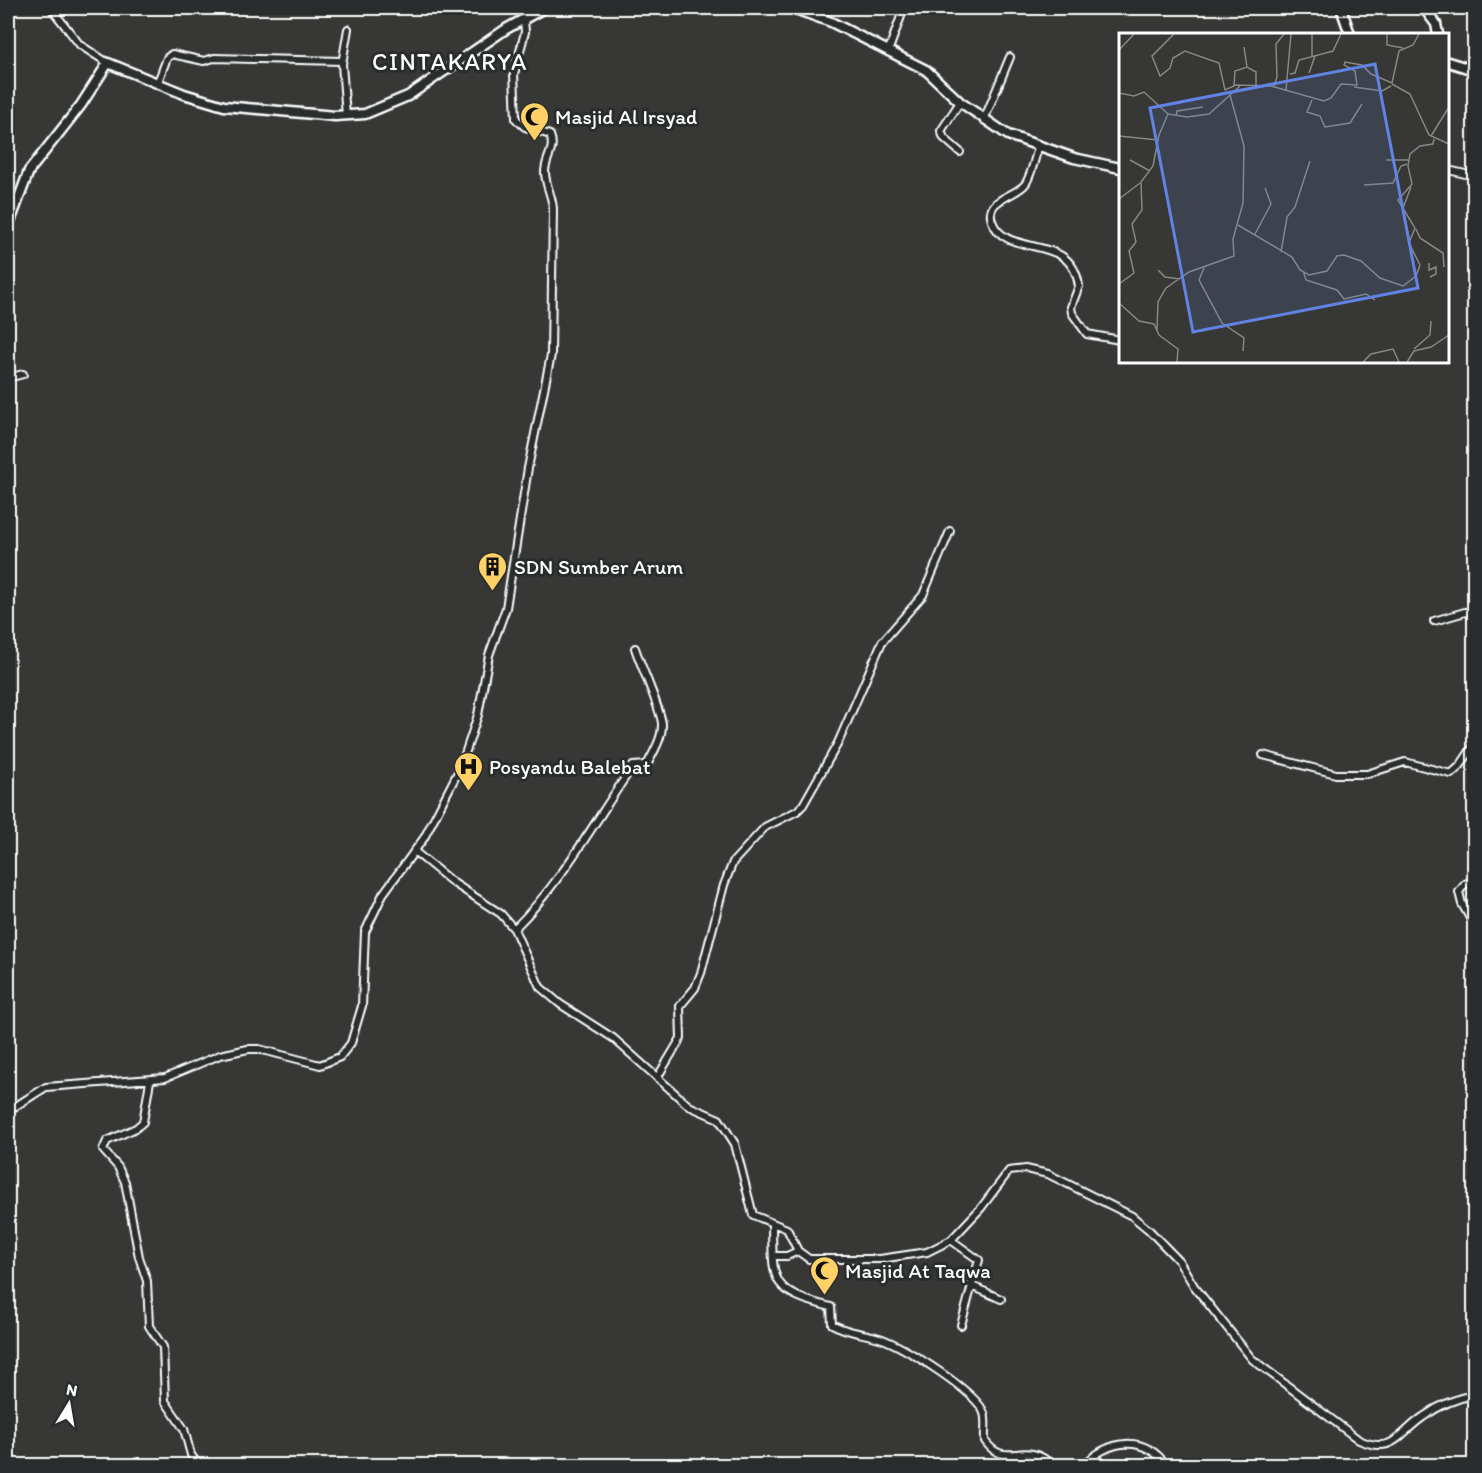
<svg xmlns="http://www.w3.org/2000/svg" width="1482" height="1473" viewBox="0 0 1482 1473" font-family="Itim,sans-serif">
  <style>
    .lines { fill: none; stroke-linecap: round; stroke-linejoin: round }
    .street-casing { stroke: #fff; stroke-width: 10 }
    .secondary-casing { stroke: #fff; stroke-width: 13 }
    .street { stroke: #2a2d2e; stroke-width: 6 }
    .secondary { stroke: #2a2d2e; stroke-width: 8 }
    .labels { text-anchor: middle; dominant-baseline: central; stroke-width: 6; stroke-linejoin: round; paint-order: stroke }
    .poi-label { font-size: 21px; fill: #fff; stroke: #2a2d2e; text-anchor: start }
    .quarter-label { font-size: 24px; letter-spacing: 1.5px; fill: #fff; stroke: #2a2d2e }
    .inset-road { fill: none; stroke: #878886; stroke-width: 1.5 }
    .view { fill: #6183e4; fill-opacity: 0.15; stroke: #6183e4; stroke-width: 3 }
    .inset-edge { fill: none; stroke: #fff; stroke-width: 3 }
  </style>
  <rect width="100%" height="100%" fill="#373836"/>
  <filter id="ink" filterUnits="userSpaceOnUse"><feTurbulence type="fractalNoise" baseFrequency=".0167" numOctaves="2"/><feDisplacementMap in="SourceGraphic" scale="12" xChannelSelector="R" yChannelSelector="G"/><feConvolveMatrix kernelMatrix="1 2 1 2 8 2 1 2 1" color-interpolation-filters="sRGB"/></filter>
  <g filter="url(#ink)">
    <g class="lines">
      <defs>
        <path id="street" d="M 51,8 L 80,45 L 108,63
          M 813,15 L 818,8
          M 888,52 L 904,8
          M 158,82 L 167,58 L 172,54 L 204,61 L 214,58 L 342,61
          M 960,102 L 941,131 L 944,138 L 960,152
          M 346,116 L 342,64 L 348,29
          M 984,120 L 1010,57
          M 1038,147 C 1035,158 1032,173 1026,183 C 1017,197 984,198 992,221 C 1006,260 1071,230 1079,286 L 1071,307 L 1072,313 L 1087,334 L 1120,340
          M 1448,170 L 1474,176
          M 8,378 L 23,374
          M 1434,621 L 1465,612 L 1474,614
          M 1263,755 L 1336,774 L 1367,774 L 1405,762 L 1451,774 L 1460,766 L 1474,745
          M 414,851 L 452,882 L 501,914 L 514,929 L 540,987 L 560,1004 L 613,1038 L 689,1106 L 719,1119 L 735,1144 L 753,1215 L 787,1229 L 798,1251 L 809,1259 L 880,1259 L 927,1252 L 951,1240 L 981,1208 L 1009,1171 L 1026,1169 L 1048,1174 L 1132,1216 L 1149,1230 L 1179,1261 L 1194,1286 L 1252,1359 L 1359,1440 C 1394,1455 1398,1434 1423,1417 C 1438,1406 1456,1398 1474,1395
          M 1474,880 L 1465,884 L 1459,892 L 1462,904 L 1474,925
          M 514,929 C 563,881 594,822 633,766 L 647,765 C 653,753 662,739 662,725 C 663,715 640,664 635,648
          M 657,1078 L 681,1038 L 680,1006 L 695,988 L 701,973 L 724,885 L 733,862 L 765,827 L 797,811 L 803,805 L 838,743 L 882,642 L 923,595 L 950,531
          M 150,1081 L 143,1122 L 136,1128 L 107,1141 L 103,1150 L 118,1167 L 125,1182 L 139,1257 L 147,1281 L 149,1326 L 163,1347 L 165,1401 L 184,1429 L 191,1455 L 199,1466
          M 8,1111 L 46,1087 L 165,1078 L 220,1055 L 248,1049 L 259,1049 L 320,1065 L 340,1057 L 351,1043 L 362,1006 L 365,932 L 383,894 L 424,838 L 461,766 L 478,715 L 489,655 L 506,608 L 528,468 L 551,355 L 553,210 C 553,197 545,185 545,172 C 545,158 556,150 550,135 L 525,127 L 516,119 L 514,74 L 525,32 L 524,19
          M 772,1223 C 773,1281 768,1291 831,1307 L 832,1324 C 849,1334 868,1333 885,1340 C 907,1349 977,1392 984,1413 C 987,1422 984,1433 985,1441 C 1006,1471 1025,1437 1053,1466
          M 951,1240 L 979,1260 L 961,1325
          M 773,1256 L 787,1256 L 798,1251
          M 970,1285 L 1001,1299
          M 1083,1466 C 1108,1440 1143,1433 1167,1466"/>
        <path id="secondary" d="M 792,8 L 831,22 L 926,70 L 960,102 L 1008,135 L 1074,158 L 1120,168
          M 1341,8 L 1350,34
          M 1424,8 L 1436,24 L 1438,34
          M 1448,62 L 1474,70
          M 8,227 L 29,171 L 81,105 L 108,63 L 184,94 L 224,106 L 335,116 L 365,114 L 408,96 L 506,29 L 544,8"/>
      </defs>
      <use href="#street" class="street-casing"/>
      <use href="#secondary" class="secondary-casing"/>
      <use href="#street" class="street"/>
      <use href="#secondary" class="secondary"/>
    </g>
  </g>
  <defs>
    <symbol id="mosque-pin" viewBox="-11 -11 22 30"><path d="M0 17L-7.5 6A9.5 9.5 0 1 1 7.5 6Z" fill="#ffd166" stroke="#2a2d2e"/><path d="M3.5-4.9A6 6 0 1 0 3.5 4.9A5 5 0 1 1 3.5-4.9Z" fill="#111"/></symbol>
    <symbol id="building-pin" viewBox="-11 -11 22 30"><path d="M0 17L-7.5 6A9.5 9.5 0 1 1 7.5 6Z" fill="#ffd166" stroke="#2a2d2e"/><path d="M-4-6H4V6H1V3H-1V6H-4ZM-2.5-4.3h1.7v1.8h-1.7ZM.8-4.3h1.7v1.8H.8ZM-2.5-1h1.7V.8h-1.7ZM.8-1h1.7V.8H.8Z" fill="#111"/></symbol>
    <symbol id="hospital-pin" viewBox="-11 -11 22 30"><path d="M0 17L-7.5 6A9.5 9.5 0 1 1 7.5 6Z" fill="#ffd166" stroke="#2a2d2e"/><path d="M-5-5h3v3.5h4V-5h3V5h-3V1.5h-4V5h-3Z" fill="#111"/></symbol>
  </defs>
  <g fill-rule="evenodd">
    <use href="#mosque-pin" x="518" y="100" width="33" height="45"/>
    <use href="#building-pin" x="476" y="550" width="33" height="45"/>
    <use href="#hospital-pin" x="452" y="750" width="33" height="45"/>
    <use href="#mosque-pin" x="808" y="1254" width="33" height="45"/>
  </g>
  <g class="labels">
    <g class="poi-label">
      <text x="555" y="116">Masjid Al Irsyad</text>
      <text x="514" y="566">SDN Sumber Arum</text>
      <text x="489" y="766">Posyandu Balebat</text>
      <text x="845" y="1270">Masjid At Taqwa</text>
    </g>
    <g class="quarter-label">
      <text x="450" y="61">CINTAKARYA</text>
    </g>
  </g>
  <g transform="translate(1119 33)">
    <rect width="330" height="330" fill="#373836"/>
    <path class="inset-road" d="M 55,1 L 33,23 L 41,43 L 51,35 L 54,25 L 66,18 L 100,30 L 106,57 L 117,52 L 152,53 L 205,68 L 212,65 L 222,51 L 238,52 L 236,38 L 225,32 L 226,29 L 243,32 L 252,41 L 273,50 L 280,18 L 294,12 L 300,1M 193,1 L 193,23M 268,1 L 268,12 L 284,15M 125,14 L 128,34M 0,17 L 15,1M 190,40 L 196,23M 171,41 L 176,40 L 180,27 L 214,18 L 222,1M 273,51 L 291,61 L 310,102 L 330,111M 115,53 L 116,38 L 128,34 L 137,39 L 137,53M 155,53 L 158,44 L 157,11 L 165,1M 235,54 L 263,58 L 272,53M 167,57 L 172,1M 0,60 L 15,63 L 25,59 L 49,81M 193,67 L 188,79 L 201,83 L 206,94 L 231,90 L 243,71M 57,83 L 58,78 L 84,74M 0,103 L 39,107M 312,103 L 330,74M 11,127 L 31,138M 267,127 L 289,127M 245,152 L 274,150 L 282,133 L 288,131M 0,166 L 21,150M 284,175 L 292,154M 119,192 L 173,224 L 181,237 L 190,242 L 208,238 L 218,223 L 225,222 L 242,228 L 261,245 L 284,253 L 297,243 L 301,232 L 290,210 L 296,195 L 279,167 L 293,151 L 289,133 L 291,121 L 301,113 L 314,111 L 315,106M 297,196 L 301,205 L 324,220 L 325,234M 136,201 L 152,171 L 146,155M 162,219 L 168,184 L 176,174 L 191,128M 310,230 L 310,237 L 317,234 L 317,241 L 311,244M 85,235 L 80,247 L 103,290 L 125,305 L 124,318M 39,237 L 46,244 L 61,246M 184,238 L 187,247 L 218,257 L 225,266 L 247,261 L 256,267M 0,251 L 15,240 L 10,218 L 17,209 L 13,191 L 23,177 L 22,149 L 34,133 L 40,102 L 49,81 L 68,84 L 90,81 L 121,53M 0,270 L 20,288 L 35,291 L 40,302 L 59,316 L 58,329M 38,297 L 39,269 L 47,255 L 70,239 L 115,223 L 114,206 L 124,170 L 125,113 L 111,62M 295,316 L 311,302 L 312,288M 244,329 L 252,321 L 274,316 L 280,329M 288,329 L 295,318 L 312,314 L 330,302"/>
    <path class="view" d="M 256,31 L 299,255 L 74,299 L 31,75 Z"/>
    <rect width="330" height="330" class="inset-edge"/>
  </g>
  <rect width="1482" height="1473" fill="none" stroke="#2a2d2e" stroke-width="30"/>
  <rect x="15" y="15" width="1452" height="1443" fill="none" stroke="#fff" stroke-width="2" filter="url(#ink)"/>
  <g transform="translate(69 1404) rotate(11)" stroke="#2a2d2e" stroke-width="4.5" paint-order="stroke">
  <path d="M0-4.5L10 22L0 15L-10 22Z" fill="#ffffff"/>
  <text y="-9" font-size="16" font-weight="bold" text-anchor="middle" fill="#ffffff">N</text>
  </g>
</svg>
